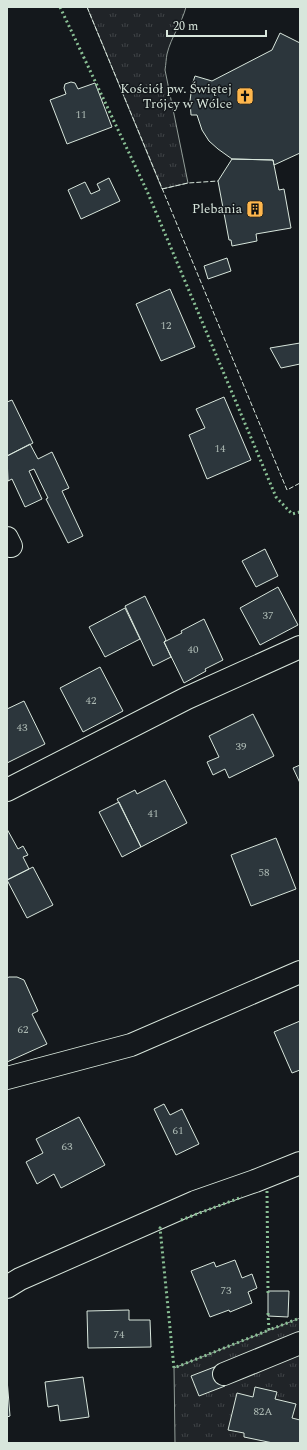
<svg xmlns="http://www.w3.org/2000/svg" width="307" height="1450" viewBox="0 0 307 1450" font-family="Spectral,serif">
  <style>
    .grass { fill: url(#grass-tufts); stroke: #939e99 }
    .building { fill: #2c363c; stroke: #d8e6dc }
    .lines { fill: none; stroke-linecap: round; stroke-linejoin: round }
    .minor-casing { stroke: #d8e6dc; stroke-width: 24 }
    .minor { stroke: #14181c; stroke-width: 22 }
    .hedge { stroke: #8ac095; stroke-width: 3; stroke-dasharray: 2 3; stroke-linecap: butt }
    .fence { stroke: #d8e6dc; stroke-width: 1; stroke-dasharray: 5 2; stroke-linecap: butt }
    .labels { text-anchor: middle; dominant-baseline: central; stroke-width: 3; stroke-linejoin: round; paint-order: stroke }
    .number-label { font-size: 11px; fill: #adbab4 }
    .poi-label { font-size: 13px; fill: #d8e6dc; stroke: #14181c; text-anchor: end }
  </style>
  <defs>
    <pattern id="grass-tufts" width="24" height="20" patternUnits="userSpaceOnUse"><rect width="24" height="20" fill="#202428"/><path d="M3 7l-1-3M5 7V3M7 7l1-3M15 17l-1-3M17 17v-4M19 17l1-3" fill="none" stroke="#404447"/></pattern>
  </defs>
  <rect width="100%" height="100%" fill="#14181c"/>
  <path class="grass" d="M 87,7 L 186,7 C 182,23 171,37 167,54 C 166,59 166,64 165,70 L 188,183 L 162,189 Z
    M 300,1318 L 300,1443 L 175,1443 L 174,1368 Z"/>
  <path class="building" d="M 280,33 L 300,43 L 300,153 L 274,165 L 273,160 L 232,159 L 218,149 L 209,141 L 202,130 L 197,115 L 191,115 L 190,101 L 192,85 L 195,76 L 212,81 L 272,50 Z
    M 71,82 L 75,83 L 78,89 L 95,83 L 112,127 L 67,144 L 50,100 L 66,94 L 64,88 L 65,84 Z
    M 232,159 L 273,160 L 279,190 L 284,189 L 291,228 L 256,234 L 257,241 L 232,246 L 231,240 L 229,240 L 218,181 Z
    M 109,178 L 120,201 L 81,219 L 68,190 L 85,182 L 91,194 L 100,190 L 97,184 Z
    M 227,258 L 231,271 L 208,279 L 204,266 Z
    M 170,289 L 195,347 L 161,361 L 136,304 Z
    M 300,343 L 300,364 L 281,368 L 270,348 Z
    M 224,397 L 251,460 L 207,479 L 189,435 L 205,428 L 196,409 Z
    M 12,400 L 33,443 L 7,456 L 7,402 Z
    M 30,444 L 38,459 L 52,452 L 69,488 L 62,491 L 83,536 L 68,543 L 46,499 L 48,498 L 34,469 L 29,471 L 42,499 L 25,507 L 12,479 L 8,481 L 7,456 Z
    M 265,549 L 278,576 L 256,587 L 242,561 Z
    M 278,587 L 298,625 L 260,645 L 240,608 Z
    M 145,596 L 166,640 L 164,642 L 171,657 L 153,666 L 125,606 Z
    M 125,608 L 140,639 L 105,657 L 89,627 Z
    M 204,619 L 223,660 L 205,669 L 206,671 L 184,683 L 164,642 L 182,633 L 181,631 Z
    M 100,667 L 123,711 L 83,732 L 60,688 Z
    M 24,701 L 45,744 L 7,763 L 7,709 Z
    M 253,714 L 274,756 L 229,778 L 225,769 L 213,775 L 207,762 L 219,757 L 209,736 Z
    M 300,765 L 300,783 L 293,768 Z
    M 165,780 L 187,823 L 141,847 L 117,799 L 135,790 L 137,794 Z
    M 119,802 L 141,847 L 122,857 L 99,812 Z
    M 7,829 L 18,849 L 23,846 L 28,855 L 23,857 L 29,869 L 7,880 Z
    M 276,838 L 296,889 L 251,906 L 231,855 Z
    M 33,867 L 53,905 L 27,918 L 7,880 Z
    M 9,977 L 17,977 L 24,980 L 38,1011 L 32,1014 L 47,1044 L 7,1062 L 7,978 Z
    M 300,1021 L 300,1070 L 292,1073 L 274,1032 Z
    M 164,1104 L 170,1115 L 182,1109 L 199,1144 L 176,1155 L 154,1109 Z
    M 79,1117 L 105,1165 L 61,1188 L 54,1174 L 37,1184 L 26,1162 L 43,1153 L 36,1139 Z
    M 235,1260 L 242,1278 L 252,1274 L 257,1288 L 248,1292 L 252,1303 L 230,1312 L 229,1310 L 210,1317 L 191,1271 L 214,1262 L 216,1267 Z
    M 268,1291 L 289,1291 L 288,1317 L 268,1316 Z
    M 129,1310 L 129,1320 L 150,1320 L 151,1347 L 88,1348 L 87,1311 Z
    M 217,1366 L 225,1386 L 199,1396 L 191,1376 Z
    M 83,1377 L 89,1417 L 60,1421 L 58,1405 L 48,1407 L 45,1382 Z
    M 7,1379 L 10,1416 L 7,1417 Z
    M 255,1387 L 277,1392 L 275,1399 L 296,1404 L 292,1418 L 300,1420 L 300,1443 L 273,1443 L 244,1437 L 244,1433 L 228,1430 L 237,1393 L 253,1397 Z"/>
  <g class="lines">
    <defs>
      <path id="minor" d="M 7,538 L 11,546
        M 7,790 L 187,698 L 300,647
        M 7,1078 L 131,1045 L 300,972
        M 7,1287 L 20,1279 L 195,1202 L 255,1181 L 300,1163
        M 224,1374 L 300,1343"/>
    </defs>
    <use href="#minor" class="minor-casing"/>
    <use href="#minor" class="minor"/>
    <path class="hedge" d="M 60,7 L 147,191 L 276,497 L 292,514 L 300,512
      M 267,1191 L 268,1293
      M 181,1220 L 242,1197
      M 161,1227 L 160,1228 L 174,1368 L 269,1330
      M 268,1313 L 269,1330 L 300,1318"/>
    <path class="fence" d="M 87,7 L 287,490 L 300,483
      M 162,189 L 188,183 L 218,181"/>
  </g>
  <defs>
    <symbol id="church-square" viewBox="-11 -11 22 22"><rect x="-9" y="-9" width="18" height="18" rx="4" fill="#ffb74d" stroke="#14181c"/><path d="M-1.2-6h2.4v3.5h3.3v2.4h-3.3V6h-2.4V-.1h-3.3v-2.4h3.3Z" fill="#111"/></symbol>
    <symbol id="building-square" viewBox="-11 -11 22 22"><rect x="-9" y="-9" width="18" height="18" rx="4" fill="#ffb74d" stroke="#14181c"/><path d="M-4-6H4V6H1V3H-1V6H-4ZM-2.5-4.3h1.7v1.8h-1.7ZM.8-4.3h1.7v1.8H.8ZM-2.5-1h1.7V.8h-1.7ZM.8-1h1.7V.8H.8Z" fill="#111"/></symbol>
  </defs>
  <g fill-rule="evenodd">
    <use href="#church-square" x="235" y="86" width="20" height="20"/>
    <use href="#building-square" x="245" y="199" width="20" height="20"/>
  </g>
  <g class="labels">
    <g class="number-label">
      <text x="81" y="114">11</text>
      <text x="166" y="325">12</text>
      <text x="220" y="448">14</text>
      <text x="268" y="615">37</text>
      <text x="193" y="649">40</text>
      <text x="91" y="700">42</text>
      <text x="22" y="727">43</text>
      <text x="241" y="746">39</text>
      <text x="153" y="813">41</text>
      <text x="264" y="872">58</text>
      <text x="23" y="1029">62</text>
      <text x="178" y="1130">61</text>
      <text x="67" y="1146">63</text>
      <text x="226" y="1290">73</text>
      <text x="119" y="1334">74</text>
      <text x="263" y="1411">82A</text>
    </g>
    <g class="poi-label">
      <text x="232" y="89">Kościół pw. Świętej<tspan x="232" dy="15">Trójcy w Wólce</tspan></text>
      <text x="242" y="209">Plebania</text>
    </g>
  </g>
  <rect width="307" height="1450" fill="none" stroke="#d8e6dc" stroke-width="16"/>
  <path d="M167 30v6h99v-6" fill="none" stroke="#d8e6dc" stroke-width="2"/>
  <text x="173" y="30" font-size="12" fill="#d8e6dc" stroke="#14181c" stroke-width="3" paint-order="stroke">20 m</text>
</svg>
